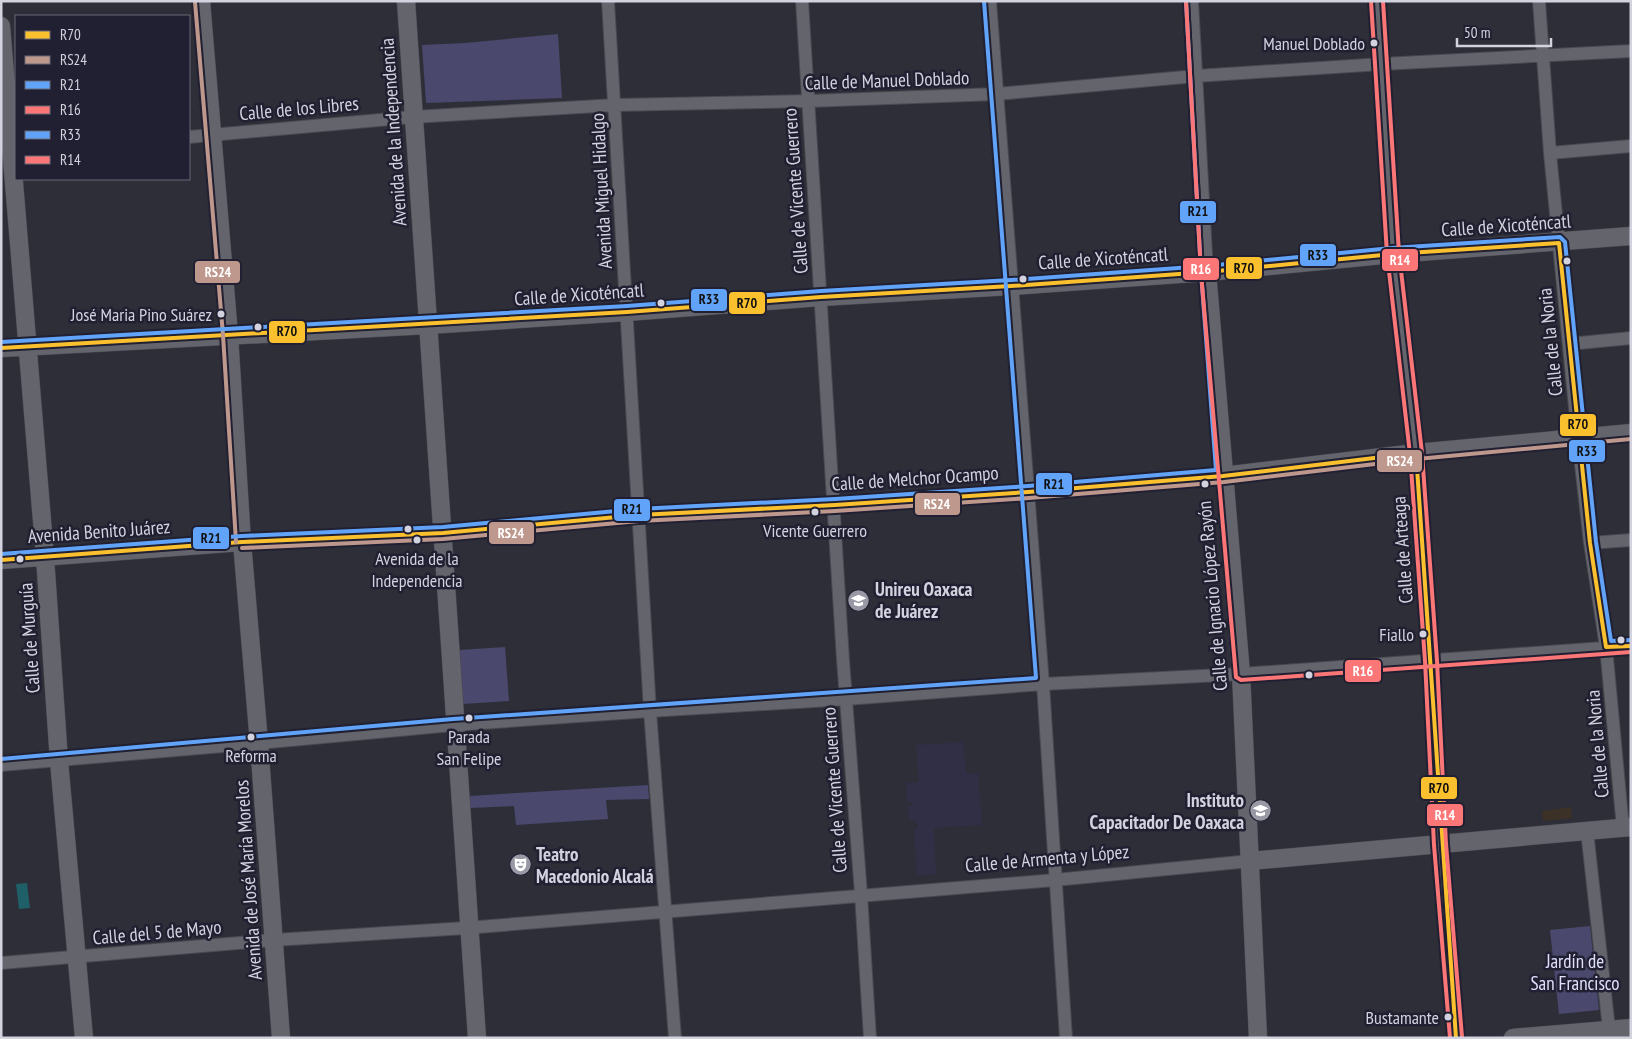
<svg xmlns="http://www.w3.org/2000/svg" width="1632" height="1039" viewBox="0 0 1632 1039" font-family="'PT Sans Narrow',sans-serif">
  <style>
    .built { fill: #302f45 }
    .medical { fill: #3c3126 }
    .green { fill: #4a486d }
    .water { fill: #1f5f67 }
    .lines { fill: none; stroke-linecap: round; stroke-linejoin: round }
    .street-casing { stroke: #494951; stroke-width: 14 }
    .secondary-casing { stroke: #494951; stroke-width: 19 }
    .street { stroke: #64646c; stroke-width: 12 }
    .secondary { stroke: #64646c; stroke-width: 18 }
    .bus-1-casing { stroke: #212032; stroke-width: 8 }
    .bus-2-casing { stroke: #212032; stroke-width: 8 }
    .bus-3-casing { stroke: #212032; stroke-width: 8 }
    .bus-4-casing { stroke: #212032; stroke-width: 8 }
    .bus-5-casing { stroke: #212032; stroke-width: 8 }
    .bus-6-casing { stroke: #212032; stroke-width: 8 }
    .bus-1 { stroke: #fbc02d; stroke-width: 4 }
    .bus-2 { stroke: #be988c; stroke-width: 4 }
    .bus-3 { stroke: #61a3f8; stroke-width: 4 }
    .bus-4 { stroke: #fb7676; stroke-width: 4 }
    .bus-5 { stroke: #61a3f8; stroke-width: 4 }
    .bus-6 { stroke: #fb7676; stroke-width: 4 }
    .bus-dot { fill: #d3d3df; stroke: #212032; stroke-width: 2 }
    .labels { text-anchor: middle; dominant-baseline: central; stroke-width: 5; stroke-linejoin: round; paint-order: stroke }
    .bus-label { font-size: 18px; fill: #d3d3df; stroke: #212032; text-anchor: end }
    .street-label { font-size: 19px; fill: #d3d3df; stroke: #212032 }
    .poi-label { font-size: 19px; font-weight: bold; fill: #d3d3df; stroke: #212032; text-anchor: start }
    .park-label { font-size: 19px; fill: #e1e1fe; stroke: #212032 }
    .line-badge { stroke: #212032; stroke-width: 2 }
    .badge-label { font-size: 14px; text-anchor: middle; font-weight: bold; fill: #fff }
    .pale-badge-label { font-size: 14px; text-anchor: middle; font-weight: bold; fill: #111 }
  </style>
  <rect width="100%" height="100%" fill="#2e2e38"/>
  <path class="built" d="M 963,742 L 966,774 L 978,773 L 982,825 L 934,828 L 936,874 L 917,876 L 914,830 L 918,829 L 917,821 L 909,821 L 908,806 L 913,806 L 913,802 L 907,802 L 906,783 L 919,782 L 916,745 Z"/>
  <path class="medical" d="M 1571,807 L 1572,818 L 1543,821 L 1542,811 Z"/>
  <path class="green" d="M 558,34 L 562,98 L 426,103 L 422,45 L 465,43 Z
    M 505,647 L 509,701 L 463,704 L 459,650 Z
    M 648,785 L 649,799 L 606,800 L 608,819 L 516,825 L 514,806 L 470,808 L 469,796 Z
    M 1590,926 L 1599,1010 L 1559,1014 L 1550,930 Z"/>
  <path class="water" d="M 27,883 L 30,908 L 19,909 L 16,884 Z"/>
  <g class="lines">
    <defs>
      <path id="street" d="M 608,1 L 650,711 L 675,1038
        M 802,1 L 843,660 L 861,894 L 870,1038
        M 990,1 L 1043,684 L 1066,1038
        M 1192,1 L 1207,272
        M 1377,1 L 1382,64 L 1393,254
        M 1539,1 L 1550,153 L 1578,438 L 1590,543 L 1606,647 L 1623,828
        M 189,137 L 413,117 L 615,105 L 809,101 L 997,94 L 1196,76 L 1382,64 L 1631,51
        M 1550,153 L 1631,146
        M 1569,344 L 1631,338
        M 1590,543 L 1631,540
        M 1,765 L 259,743 L 453,725 L 650,711 L 846,699 L 1043,684 L 1241,674 L 1631,646
        M 1587,831 L 1609,1029
        M 1,963 L 274,940 L 466,928 L 1055,880 L 1250,861"/>
      <path id="secondary" d="M 201,1 L 229,335 L 242,542 L 259,743 L 281,1038
        M 406,1 L 477,1038
        M 1,26 L 45,557 L 59,761 L 84,1038
        M 1393,254 L 1416,453 L 1431,661 L 1440,844 L 1456,1038
        M 1207,272 L 1241,674 L 1258,1038
        M 1,348 L 428,325 L 627,312 L 821,297 L 1011,286 L 1207,272 L 1393,254 L 1631,236
        M 1,560 L 242,542 L 443,533 L 639,515 L 835,505 L 1028,492 L 1223,476 L 1416,453 L 1631,433
        M 1250,861 L 1631,827
        M 1513,1038 L 1631,1028"/>
    </defs>
    <use href="#street" class="street-casing"/>
    <use href="#secondary" class="secondary-casing"/>
    <use href="#street" class="street"/>
    <use href="#secondary" class="secondary"/>
    <defs>
      <path id="bus-1" d="M 1,348 L 627,312 L 821,297 L 1011,286 L 1207,272 L 1393,254 L 1559,243 L 1590,543 L 1606,647 L 1631,646
        M 1,560 L 242,542 L 443,533 L 639,515 L 835,505 L 1028,492 L 1223,476 L 1416,453 L 1456,1038"/>
      <path id="bus-2" d="M 195,2 L 223,335 L 236,542
        M 242,548 L 443,539 L 639,521 L 835,511 L 1029,498 L 1224,482 L 1417,459 L 1631,439"/>
      <path id="bus-3" d="M 1,554 L 242,536 L 443,527 L 638,509 L 835,499 L 1028,486 L 1216,470 L 1201,272 L 1186,1
        M 1,759 L 453,719 L 1036,678 L 984,1"/>
      <path id="bus-4" d="M 1186,1 L 1201,273 L 1236,677 L 1241,680 L 1631,652
        M 1371,1 L 1387,254 L 1410,454 L 1425,661 L 1434,845 L 1450,1038"/>
      <path id="bus-5" d="M 1,342 L 627,306 L 821,291 L 1011,280 L 1206,266 L 1392,248 L 1560,237 L 1565,242 L 1596,542 L 1611,641 L 1631,640"/>
      <path id="bus-6" d="M 1383,1 L 1399,253 L 1422,453 L 1437,661 L 1446,844 L 1462,1037"/>
    </defs>
    <use href="#bus-1" class="bus-1-casing"/>
    <use href="#bus-2" class="bus-2-casing"/>
    <use href="#bus-3" class="bus-3-casing"/>
    <use href="#bus-4" class="bus-4-casing"/>
    <use href="#bus-5" class="bus-5-casing"/>
    <use href="#bus-6" class="bus-6-casing"/>
    <use href="#bus-1" class="bus-1"/>
    <use href="#bus-2" class="bus-2"/>
    <use href="#bus-3" class="bus-3"/>
    <use href="#bus-4" class="bus-4"/>
    <use href="#bus-5" class="bus-5"/>
    <use href="#bus-6" class="bus-6"/>
  </g>
  <defs>
    <symbol id="university-disc" viewBox="-11 -11 22 22"><circle r="9.5" fill="#9999a5" stroke="#212032"/><path d="M0-5L7-2L0 1L-7-2ZM-4 1L0 2.5L4 1V4Q0 6-4 4Z" fill="#fff"/></symbol>
    <symbol id="theatre-disc" viewBox="-11 -11 22 22"><circle r="9.5" fill="#9999a5" stroke="#212032"/><path d="M-5-5.5Q0-4 5-5.5V0Q5 5 0 6Q-5 5-5 0ZM-3.3-2.5H-1v1.5H-3.3ZM1-2.5H3.3v1.5H1ZM-2.8 1Q0 5.5 2.8 1Z" fill="#fff"/></symbol>
  </defs>
  <g fill-rule="evenodd">
    <use href="#university-disc" x="846" y="588" width="25" height="25"/>
    <use href="#university-disc" x="1248" y="798" width="25" height="25"/>
    <use href="#theatre-disc" x="508" y="852" width="25" height="25"/>
  </g>
  <g class="bus-dot">
    <circle cx="1374" cy="43" r="4.5"/>
    <circle cx="1567" cy="261" r="4.5"/>
    <circle cx="1023" cy="279" r="4.5"/>
    <circle cx="661" cy="303" r="4.5"/>
    <circle cx="221" cy="314" r="4.5"/>
    <circle cx="258" cy="327" r="4.5"/>
    <circle cx="1205" cy="484" r="4.5"/>
    <circle cx="815" cy="512" r="4.5"/>
    <circle cx="408" cy="529" r="4.5"/>
    <circle cx="417" cy="540" r="4.5"/>
    <circle cx="20" cy="559" r="4.5"/>
    <circle cx="1423" cy="634" r="4.5"/>
    <circle cx="1621" cy="640" r="4.5"/>
    <circle cx="1309" cy="675" r="4.5"/>
    <circle cx="469" cy="718" r="4.5"/>
    <circle cx="251" cy="737" r="4.5"/>
    <circle cx="1448" cy="1017" r="4.5"/>
  </g>
  <g class="labels">
    <g class="bus-label">
      <text x="1365" y="43">Manuel Doblado</text>
      <text x="212" y="314">José Maria Pino Suárez</text>
      <text x="815" y="530" text-anchor="middle">Vicente Guerrero</text>
      <text x="417" y="558" text-anchor="middle">Avenida de la<tspan x="417" dy="22">Independencia</tspan></text>
      <text x="1414" y="634">Fiallo</text>
      <text x="469" y="736" text-anchor="middle">Parada<tspan x="469" dy="22">San Felipe</tspan></text>
      <text x="251" y="755" text-anchor="middle">Reforma</text>
      <text x="1439" y="1017">Bustamante</text>
    </g>
    <g class="street-label">
      <text transform="translate(887 80) rotate(-2)">Calle de Manuel Doblado</text>
      <text transform="translate(299 108) rotate(-5)">Calle de los Libres</text>
      <text transform="translate(393 132) rotate(-94)">Avenida de la Independencia</text>
      <text transform="translate(601 191) rotate(-93)">Avenida Miguel Hidalgo</text>
      <text transform="translate(795 191) rotate(-94)">Calle de Vicente Guerrero</text>
      <text transform="translate(1506 225) rotate(-4)">Calle de Xicoténcatl</text>
      <text transform="translate(1103 258) rotate(-4)">Calle de Xicoténcatl</text>
      <text transform="translate(579 294) rotate(-4)">Calle de Xicoténcatl</text>
      <text transform="translate(1550 342) rotate(-96)">Calle de la Noria</text>
      <text transform="translate(915 478) rotate(-4)">Calle de Melchor Ocampo</text>
      <text transform="translate(99 531) rotate(-4)">Avenida Benito Juárez</text>
      <text transform="translate(1402 550) rotate(-94)">Calle de Arteaga</text>
      <text transform="translate(1212 596) rotate(-95)">Calle de Ignacio López Rayón</text>
      <text transform="translate(29 638) rotate(-94)">Calle de Murguía</text>
      <text transform="translate(1597 744) rotate(-95)">Calle de la Noria</text>
      <text transform="translate(834 790) rotate(-94)">Calle de Vicente Guerrero</text>
      <text transform="translate(1047 858) rotate(-5)">Calle de Armenta y López</text>
      <text transform="translate(248 880) rotate(-94)">Avenida de José María Morelos</text>
      <text transform="translate(157 932) rotate(-5)">Calle del 5 de Mayo</text>
    </g>
    <g class="poi-label">
      <text x="875" y="589">Unireu Oaxaca<tspan x="875" dy="22">de Juárez</tspan></text>
      <text x="1244" y="800" text-anchor="end">Instituto<tspan x="1244" dy="22">Capacitador De Oaxaca</tspan></text>
      <text x="536" y="854">Teatro<tspan x="536" dy="22">Macedonio Alcalá</tspan></text>
    </g>
    <g class="park-label">
      <text x="1575" y="961">Jardín de<tspan x="1575" dy="22">San Francisco</tspan></text>
    </g>
  </g>
  <g class="line-badge">
    <rect x="1179" y="200" width="38" height="24" rx="5" fill="#61a3f8"/>
    <rect x="1299" y="243" width="38" height="24" rx="5" fill="#61a3f8"/>
    <rect x="1381" y="248" width="38" height="24" rx="5" fill="#fb7676"/>
    <rect x="1225" y="256" width="38" height="24" rx="5" fill="#fbc02d"/>
    <rect x="1182" y="257" width="38" height="24" rx="5" fill="#fb7676"/>
    <rect x="194" y="260" width="47" height="24" rx="5" fill="#be988c"/>
    <rect x="690" y="288" width="38" height="24" rx="5" fill="#61a3f8"/>
    <rect x="728" y="291" width="38" height="24" rx="5" fill="#fbc02d"/>
    <rect x="268" y="320" width="38" height="24" rx="5" fill="#fbc02d"/>
    <rect x="1559" y="413" width="38" height="24" rx="5" fill="#fbc02d"/>
    <rect x="1568" y="439" width="38" height="24" rx="5" fill="#61a3f8"/>
    <rect x="1376" y="449" width="47" height="24" rx="5" fill="#be988c"/>
    <rect x="1035" y="472" width="38" height="24" rx="5" fill="#61a3f8"/>
    <rect x="914" y="492" width="47" height="24" rx="5" fill="#be988c"/>
    <rect x="613" y="498" width="38" height="24" rx="5" fill="#61a3f8"/>
    <rect x="488" y="521" width="47" height="24" rx="5" fill="#be988c"/>
    <rect x="192" y="526" width="38" height="24" rx="5" fill="#61a3f8"/>
    <rect x="1344" y="659" width="38" height="24" rx="5" fill="#fb7676"/>
    <rect x="1420" y="776" width="38" height="24" rx="5" fill="#fbc02d"/>
    <rect x="1426" y="803" width="38" height="24" rx="5" fill="#fb7676"/>
  </g>
  <g class="badge-label">
    <text x="1400" y="265">R14</text>
    <text x="1201" y="274">R16</text>
    <text x="218" y="277">RS24</text>
    <text x="1400" y="466">RS24</text>
    <text x="937" y="509">RS24</text>
    <text x="511" y="538">RS24</text>
    <text x="1363" y="676">R16</text>
    <text x="1445" y="820">R14</text>
  </g>
  <g class="pale-badge-label">
    <text x="1198" y="216">R21</text>
    <text x="1318" y="260">R33</text>
    <text x="1244" y="273">R70</text>
    <text x="709" y="304">R33</text>
    <text x="747" y="308">R70</text>
    <text x="287" y="336">R70</text>
    <text x="1578" y="429">R70</text>
    <text x="1587" y="456">R33</text>
    <text x="1054" y="489">R21</text>
    <text x="632" y="514">R21</text>
    <text x="211" y="543">R21</text>
    <text x="1439" y="793">R70</text>
  </g>
  <rect width="1632" height="1039" fill="none" stroke="#d3d3df" stroke-width="5"/>
  <rect x="15" y="15" width="175" height="165" fill="#212032" stroke="#686877"/>
  <rect x="25" y="31" width="25" height="8" fill="#fbc02d" stroke="#686877"/>
  <text x="60" y="40" font-size="15" fill="#d3d3df">R70</text>
  <rect x="25" y="56" width="25" height="8" fill="#be988c" stroke="#686877"/>
  <text x="60" y="65" font-size="15" fill="#d3d3df">RS24</text>
  <rect x="25" y="81" width="25" height="8" fill="#61a3f8" stroke="#686877"/>
  <text x="60" y="90" font-size="15" fill="#d3d3df">R21</text>
  <rect x="25" y="106" width="25" height="8" fill="#fb7676" stroke="#686877"/>
  <text x="60" y="115" font-size="15" fill="#d3d3df">R16</text>
  <rect x="25" y="131" width="25" height="8" fill="#61a3f8" stroke="#686877"/>
  <text x="60" y="140" font-size="15" fill="#d3d3df">R33</text>
  <rect x="25" y="156" width="25" height="8" fill="#fb7676" stroke="#686877"/>
  <text x="60" y="165" font-size="15" fill="#d3d3df">R14</text>
  <path d="M1457 38v8h94v-8" fill="none" stroke="#d3d3df" stroke-width="2.5"/>
  <text x="1464" y="38" font-size="15" fill="#d3d3df" stroke="#212032" stroke-width="4" paint-order="stroke">50 m</text>
</svg>
